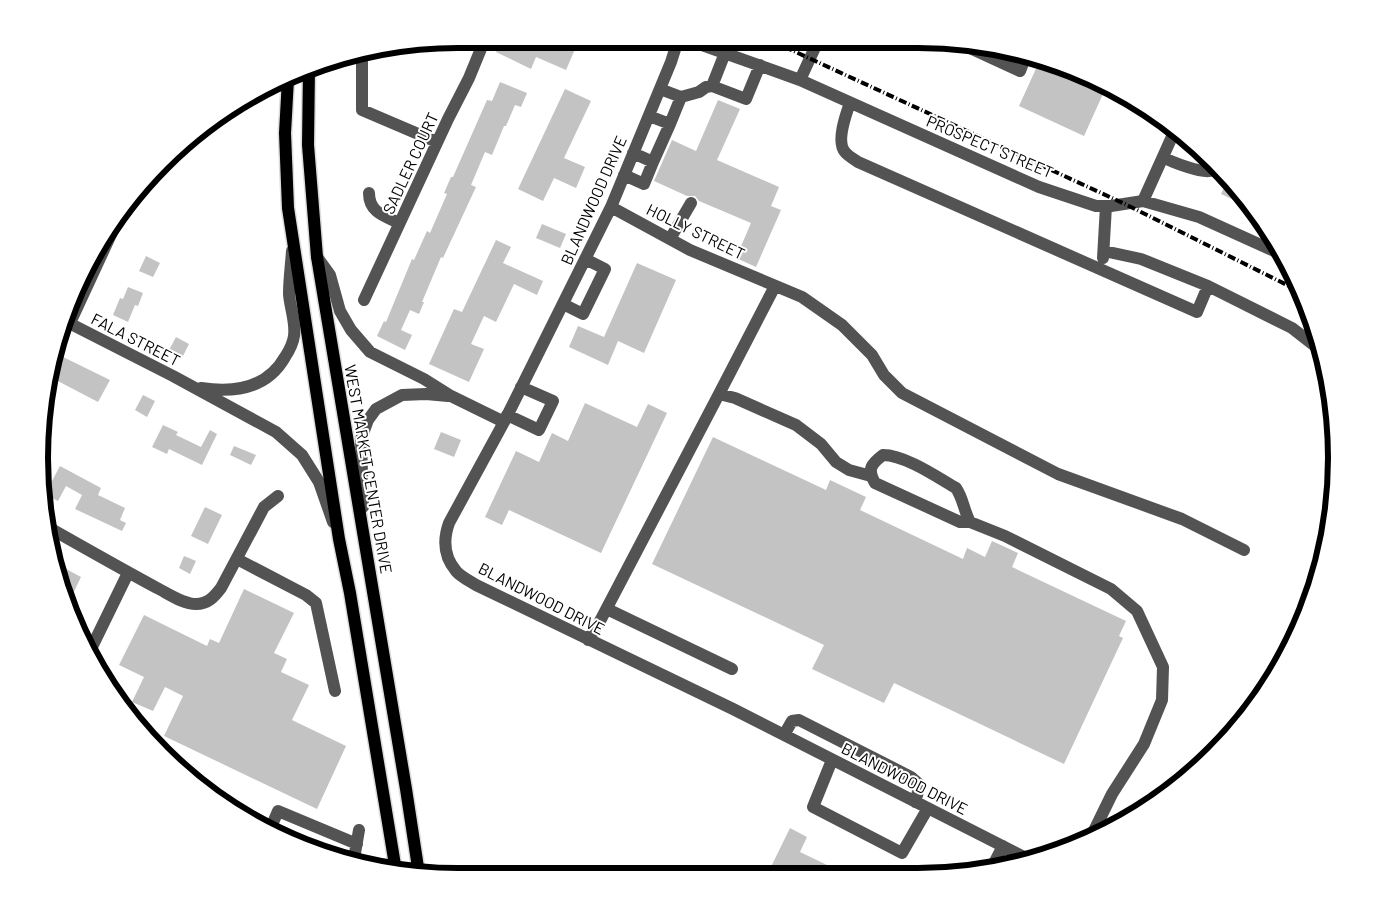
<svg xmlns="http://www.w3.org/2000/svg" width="1376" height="916" viewBox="0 0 1376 916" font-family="Barlow,sans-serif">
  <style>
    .building { fill: #c3c3c3 }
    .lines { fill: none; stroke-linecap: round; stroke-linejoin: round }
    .major-casing { stroke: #dbdbdb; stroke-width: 15 }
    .minor { stroke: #535353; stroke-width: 12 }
    .major { stroke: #000; stroke-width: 12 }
    .rail { stroke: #000; stroke-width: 4; stroke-dasharray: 8 2.5 1 2.5; stroke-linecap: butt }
    .labels { text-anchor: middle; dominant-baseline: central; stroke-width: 4; stroke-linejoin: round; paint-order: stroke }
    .street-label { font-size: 16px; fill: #000; stroke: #fff }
    .rim { fill: none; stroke: #000; stroke-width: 6 }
  </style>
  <rect width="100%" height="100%" fill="#fff"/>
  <path class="building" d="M 501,39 L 559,39 L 576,47 L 566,70 L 536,57 L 531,69 L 496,52 Z
    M 1039,62 L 1103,82 L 1107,85 L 1084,136 L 1019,106 Z
    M 500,82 L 527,93 L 521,107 L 515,105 L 506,126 L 504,126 L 492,155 L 485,152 L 471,185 L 476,187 L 443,258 L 441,257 L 422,302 L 424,302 L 419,314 L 410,310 L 401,330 L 412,335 L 405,350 L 377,336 L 384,321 L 386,322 L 412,259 L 414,260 L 427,231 L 430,233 L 447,194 L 444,193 L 451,177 L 453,177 L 487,100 L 492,101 Z
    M 565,89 L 591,101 L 564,158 L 585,167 L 576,188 L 554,178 L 543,201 L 518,189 Z
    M 718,100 L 740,109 L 717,160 L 779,187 L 771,206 L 781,210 L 756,267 L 736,258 L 751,223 L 699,201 L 695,196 L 687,196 L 654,181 L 672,140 L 696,151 Z
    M 1228,179 L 1251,203 L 1255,210 L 1221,194 Z
    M 542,224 L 566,234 L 560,248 L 536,238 Z
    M 496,240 L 511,247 L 503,263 L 543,281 L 537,295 L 514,284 L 496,322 L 484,316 L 471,344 L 484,349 L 469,382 L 429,364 L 454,309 L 462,312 Z
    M 146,256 L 160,263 L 153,277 L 139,271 Z
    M 637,263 L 676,280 L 644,353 L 618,341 L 608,365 L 569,347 L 578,326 L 604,337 Z
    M 128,287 L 143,293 L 138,306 L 135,305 L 128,322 L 113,315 L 120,298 L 123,299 Z
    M 176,337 L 189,344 L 183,356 L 169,350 Z
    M 57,354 L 110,380 L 98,402 L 52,378 Z
    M 143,395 L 155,401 L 147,417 L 135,410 Z
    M 585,403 L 637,427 L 648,404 L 667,413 L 601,553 L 509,510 L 502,525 L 485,517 L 516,451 L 539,462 L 552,433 L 568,441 Z
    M 163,425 L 178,432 L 176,435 L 201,447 L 210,430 L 217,434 L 202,465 L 169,449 L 167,454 L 152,447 Z
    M 441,432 L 461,440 L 454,457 L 434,449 Z
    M 713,437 L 826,490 L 830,480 L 866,497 L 860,510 L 963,559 L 967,548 L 985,557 L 992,541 L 1018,553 L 1012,567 L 1126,621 L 1119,636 L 1123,638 L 1064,764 L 894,683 L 884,703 L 812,669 L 824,645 L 652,564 Z
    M 234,446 L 256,455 L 251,465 L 230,455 Z
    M 60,466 L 101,488 L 98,495 L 125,508 L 120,520 L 126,523 L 122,531 L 75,509 L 82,495 L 66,486 L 58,501 L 45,494 Z
    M 205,507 L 222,515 L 208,544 L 191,536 Z
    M 184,556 L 196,561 L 190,574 L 179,568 Z
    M 66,569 L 81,577 L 70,600 L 61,578 Z
    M 244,589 L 294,613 L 274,653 L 287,659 L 281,672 L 309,685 L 292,720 L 346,746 L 317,809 L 164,736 L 183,696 L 165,687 L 153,711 L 132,702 L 144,677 L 119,665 L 144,615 L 207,646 L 210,639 L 219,643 Z
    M 790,828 L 807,837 L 800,852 L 850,876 L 767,875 Z"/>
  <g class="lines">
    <defs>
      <path id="major" d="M 309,68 L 308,145 L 317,257 L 406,789 L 419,874
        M 288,79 L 285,133 L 288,208 L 339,539 L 350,593 L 396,871"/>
    </defs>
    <use href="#major" class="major-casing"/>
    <path class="minor" d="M 678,40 L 671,62 L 611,207 L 504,422 L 449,523 C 443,540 444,557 456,571 C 461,577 470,581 476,585 L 733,709 L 1032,861
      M 688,40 L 800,80 L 1039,187 L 1096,206 L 1111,206 L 1143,201 L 1199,217 L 1283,255
      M 957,42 L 1020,71 L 1025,58
      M 362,55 L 362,110 L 437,142
      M 800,80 L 818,41
      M 712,86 L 725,53
      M 681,97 L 699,92 L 706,87 L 712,86 L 746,99 L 760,65
      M 850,103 C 846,114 836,142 845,152 C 848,156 854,159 858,162 L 1197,312 L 1208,286
      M 649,116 L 670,124 L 681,97 L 660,89
      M 633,153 L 653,162 L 670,124
      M 1163,157 C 1171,162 1201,173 1210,171 C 1211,170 1216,168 1217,167
      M 624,175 L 644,184 L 653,162
      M 369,193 C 369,212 384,216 399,223
      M 1143,201 L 1175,130
      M 611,207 L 690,250 L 802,297 L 842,325 L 872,355 L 884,375 L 902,393 L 1058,474 L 1182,519 L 1244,550
      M 670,239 L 691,203
      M 1104,251 L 1141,259 L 1208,286 L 1292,328 L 1324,353
      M 317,257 L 330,275 L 340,311 L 351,330 L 370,352 L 424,379 L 451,396 L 504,422
      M 1103,258 L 1106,206
      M 364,300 L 448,119 L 469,78 L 485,39
      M 563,304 L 583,314 L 605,269 L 585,259
      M 65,321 L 173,376 L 276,432 L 302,455 L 319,482 L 333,522
      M 70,323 L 126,202
      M 201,388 C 234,393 267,389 285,357 C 289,351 293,343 294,336 C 296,322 290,308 289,294 C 289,280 291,265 292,251
      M 719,394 L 775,286
      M 507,415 L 539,430 L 553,401 L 521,387
      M 363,507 L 361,439 L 368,420 L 376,409 L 402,395 L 426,394 L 448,396
      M 970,522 C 964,511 963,498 956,488 C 937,477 905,455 883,455 C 871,464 867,469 875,483 L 960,522 L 970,522 L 1005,536 L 1111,589 L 1137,611 L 1163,667 L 1162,700 L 1144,744 L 1112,794 L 1090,839
      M 46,526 C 83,547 120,568 157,588 C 169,594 183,604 196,604 C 208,604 214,597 221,588 L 264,507 L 278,496
      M 237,559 L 306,595 L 316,603 L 335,691
      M 607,609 L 732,669
      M 588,640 L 599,623 L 719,394 L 735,398 L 796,425 L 821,444 L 836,462 L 849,470 L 871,476
      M 89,653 L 128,573
      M 784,735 L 792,721 L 799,720 L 911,777 L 920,785 L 915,802
      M 164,752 L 169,758
      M 832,760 L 813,807 L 902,853 L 928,808
      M 269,832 L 278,811 L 357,844
      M 354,859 L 359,830
      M 991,869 L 1003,846"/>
    <use href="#major" class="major"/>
    <path class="rail" d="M 772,41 L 1125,204 L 1301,292"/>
  </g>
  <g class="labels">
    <g class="street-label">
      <text transform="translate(990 146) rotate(23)">PROSPECT STREET</text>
      <text transform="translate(410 163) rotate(-65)">SADLER COURT</text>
      <text transform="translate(593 200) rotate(-66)">BLANDWOOD DRIVE</text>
      <text transform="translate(696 231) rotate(26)">HOLLY STREET</text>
      <text transform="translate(136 339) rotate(27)">FALA STREET</text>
      <text transform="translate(369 469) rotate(80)">WEST MARKET CENTER DRIVE</text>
      <text transform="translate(542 598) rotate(27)">BLANDWOOD DRIVE</text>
      <text transform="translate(905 778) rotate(27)">BLANDWOOD DRIVE</text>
    </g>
  </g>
  <path d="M0 0H1376V916H0ZM458 48H918A410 410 0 0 1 1328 458V458A410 410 0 0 1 918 868H458A410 410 0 0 1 48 458V458A410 410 0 0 1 458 48Z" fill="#fff" fill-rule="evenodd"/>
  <path class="rim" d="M458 48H918A410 410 0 0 1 1328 458V458A410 410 0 0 1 918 868H458A410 410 0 0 1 48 458V458A410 410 0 0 1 458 48Z"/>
</svg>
